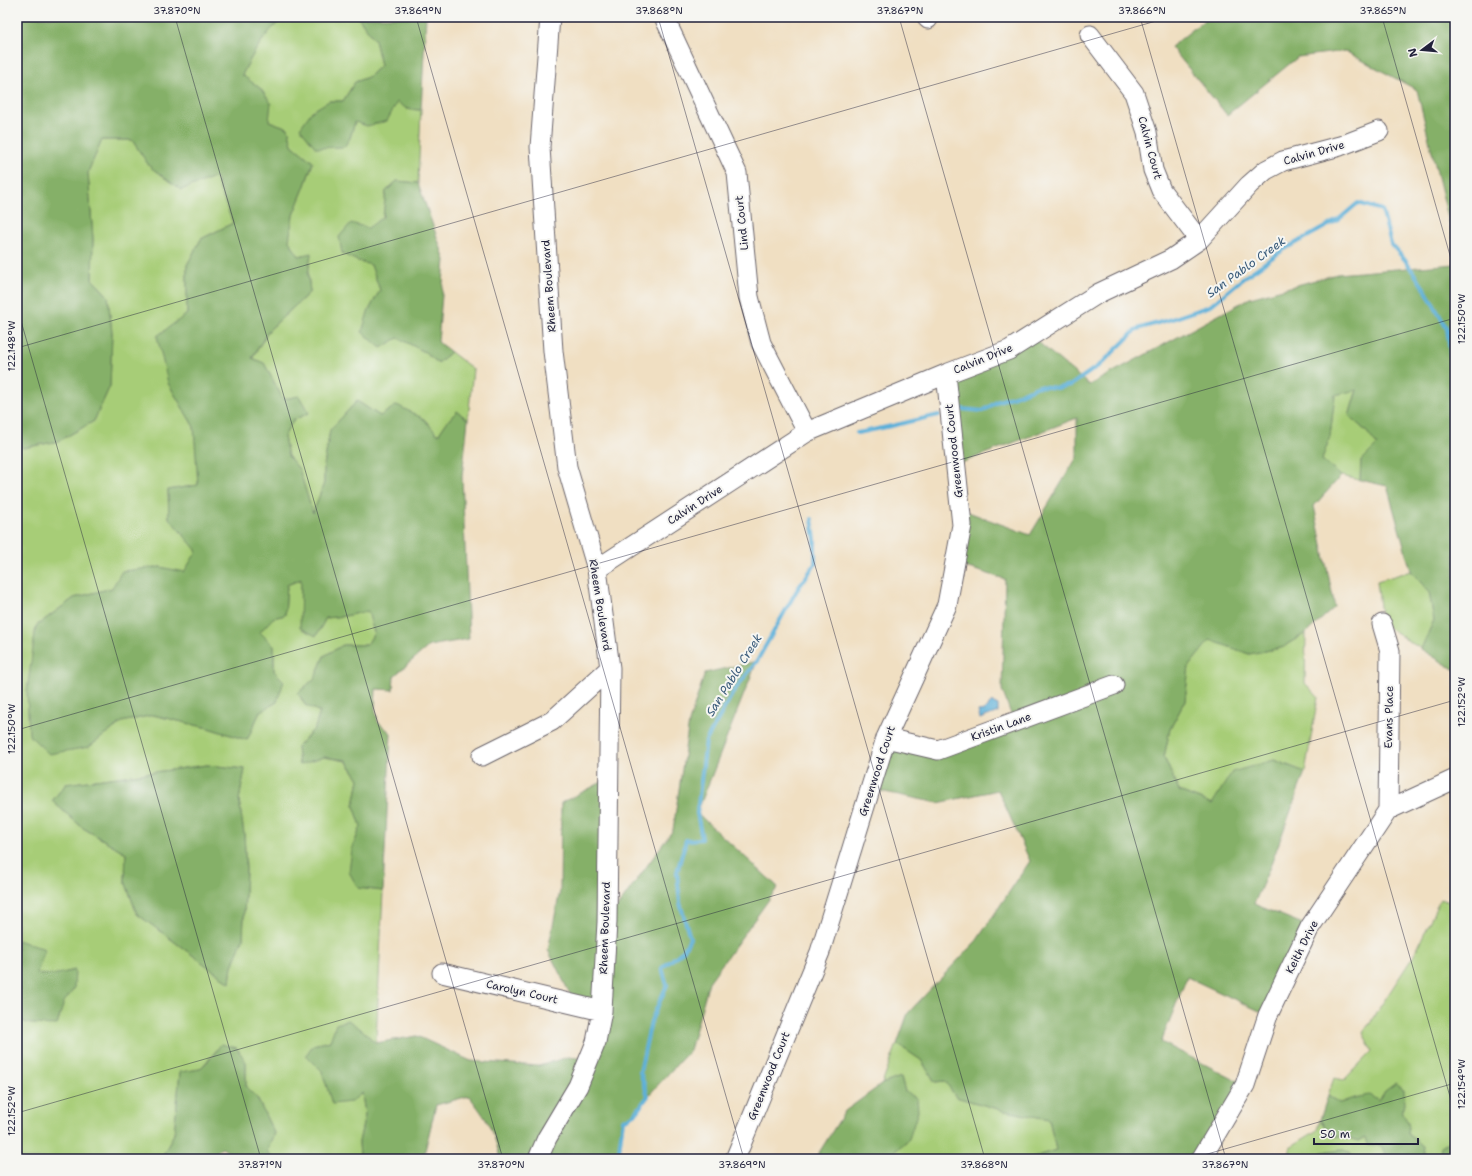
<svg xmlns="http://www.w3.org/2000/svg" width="1472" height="1176" viewBox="0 0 1472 1176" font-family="'Shantell Sans',sans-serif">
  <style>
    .green { fill: #a7cd77; stroke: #647859; fill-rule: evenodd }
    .forest { fill: #85b068; stroke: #546952 }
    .water { fill: #5db0d9; stroke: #40698a }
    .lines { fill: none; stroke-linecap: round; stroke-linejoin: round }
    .stream { stroke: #5db0d9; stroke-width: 4 }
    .minor-casing { stroke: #6a646a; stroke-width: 21 }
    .minor { stroke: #fff; stroke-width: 19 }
    .ticks { fill: none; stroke: #22223b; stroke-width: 1; stroke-opacity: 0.45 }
    .labels { text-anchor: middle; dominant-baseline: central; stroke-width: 4; stroke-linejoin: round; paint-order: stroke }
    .street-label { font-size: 11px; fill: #22223b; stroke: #f6f6f2 }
    .water-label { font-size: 12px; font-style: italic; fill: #3a5b7a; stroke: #f6f6f2 }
    .neatline { fill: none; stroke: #22223b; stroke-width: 1.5 }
    .ticks-label { font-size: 10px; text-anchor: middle; fill: #22223b }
  </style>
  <rect width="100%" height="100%" fill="#f6f6f2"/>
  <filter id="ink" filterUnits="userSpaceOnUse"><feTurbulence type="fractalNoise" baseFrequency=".025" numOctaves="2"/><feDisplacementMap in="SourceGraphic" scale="8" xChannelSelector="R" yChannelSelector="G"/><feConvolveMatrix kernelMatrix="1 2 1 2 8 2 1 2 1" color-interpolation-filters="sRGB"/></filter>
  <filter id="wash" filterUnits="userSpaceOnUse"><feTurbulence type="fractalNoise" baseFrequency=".012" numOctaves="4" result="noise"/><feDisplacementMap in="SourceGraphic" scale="16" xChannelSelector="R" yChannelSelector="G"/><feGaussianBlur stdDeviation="0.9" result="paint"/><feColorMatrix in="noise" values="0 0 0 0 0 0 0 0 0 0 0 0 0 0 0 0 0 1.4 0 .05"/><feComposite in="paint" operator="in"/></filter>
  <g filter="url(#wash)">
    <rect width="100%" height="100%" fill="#f0dfc2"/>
    <path class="green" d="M 285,17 L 358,17 L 375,40 L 381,65 L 368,77 L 355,82 L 343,101 L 329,101 L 350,138 L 355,121 L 397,101 L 407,109 L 421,110 L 418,183 L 397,181 L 386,191 L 383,217 L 355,260 L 371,265 L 380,290 L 368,312 L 398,338 L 425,352 L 438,363 L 451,352 L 473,369 L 468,420 L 457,411 L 447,422 L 438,435 L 424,419 L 380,416 L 357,401 L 330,430 L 324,466 L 324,483 L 313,514 L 299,469 L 288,456 L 284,437 L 293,420 L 309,413 L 283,399 L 264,363 L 252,359 L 269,330 L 310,292 L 308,274 L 311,254 L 299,256 L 288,242 L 293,215 L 304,188 L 313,163 L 292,145 L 288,128 L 269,121 L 242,75 C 253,53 265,32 285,17 Z
      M 102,140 L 132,140 L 150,167 L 215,177 L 233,223 L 201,239 L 187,265 L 187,314 L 168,383 L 194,427 L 199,485 L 168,490 L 169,518 L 198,550 L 184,573 L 160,567 L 112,588 L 74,598 L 36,626 L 33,654 L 89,747 L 122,722 L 153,715 L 208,728 L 247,740 L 260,712 L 277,702 L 274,671 L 274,646 L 259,632 L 273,618 L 285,615 L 287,585 L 302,579 L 300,600 L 316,636 L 326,618 L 345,616 L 368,610 L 374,633 L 367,645 L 343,645 L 324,656 L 315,678 L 298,693 L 305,705 L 320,712 L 315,728 L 297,747 L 299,765 L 324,757 L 346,761 L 359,779 L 354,805 L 361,826 L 352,849 L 358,888 L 383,891 L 376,1043 L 362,1030 L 348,1021 L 330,1041 L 313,1045 L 327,1086 L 362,1093 L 365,1115 L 359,1142 L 360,1157 L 363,1159 L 274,1159 L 267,1151 L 274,1133 L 257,1098 L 246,1087 L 246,1062 L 222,1044 L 200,1069 L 180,1073 L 174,1134 L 161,1159 L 17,1159 L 17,443 L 23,448 L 59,441 L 94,421 L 110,386 L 112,333 L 108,296 L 92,279 L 93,239 L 88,172 ZM 207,765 L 245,769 L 239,800 L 244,834 L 246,870 L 243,939 L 232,966 L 230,983 L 137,914 L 125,881 L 126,853 L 83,828 L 52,801 L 66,784 Z
      M 1357,389 L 1349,416 L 1367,432 L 1377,445 L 1361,461 L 1360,480 L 1341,476 L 1322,460 L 1330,436 L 1335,394 Z
      M 1411,571 L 1429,592 L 1434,620 L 1421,649 L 1382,624 L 1377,581 Z
      M 1306,633 L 1305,683 L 1318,697 L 1305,772 L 1274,760 L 1213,804 L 1179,791 L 1164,757 L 1170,729 L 1185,701 L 1189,666 L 1210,639 L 1249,654 L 1281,648 Z
      M 1440,899 L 1455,904 L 1455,1138 L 1442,1147 L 1439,1159 L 1431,1159 L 1425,1157 L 1416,1140 L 1408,1134 L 1409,1128 L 1402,1113 L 1405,1103 L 1385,1091 L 1379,1101 L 1354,1098 L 1340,1103 L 1328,1095 L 1334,1078 L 1344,1080 L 1372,1051 L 1363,1033 L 1414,955 Z
      M 897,1044 L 921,1060 L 935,1082 L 945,1081 L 956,1097 L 1005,1111 L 1049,1119 L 1056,1150 L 1027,1159 L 886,1159 L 909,1139 L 905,1092 L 901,1077 L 882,1084 Z
      M 1320,1120 L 1333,1137 L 1343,1137 L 1358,1142 L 1365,1138 L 1368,1144 C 1386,1146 1380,1147 1389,1159 L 1353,1159 L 1351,1153 L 1309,1157 L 1307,1159 L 1290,1159 L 1290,1147 L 1316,1131 Z"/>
    <path class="forest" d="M 17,17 L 285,17 C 265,32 253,53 242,75 L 260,88 L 271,103 L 269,121 L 288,128 L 292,145 L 313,162 L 304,188 L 293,215 L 289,241 L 299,256 L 311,253 L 308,274 L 310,292 L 269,330 L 252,358 L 264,363 L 283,399 L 299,396 L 309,413 L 293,420 L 284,437 L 288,456 L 299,469 L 313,513 L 324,483 L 324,466 L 330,430 L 357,401 L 380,416 L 397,405 L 424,419 L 438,435 L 447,422 L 457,411 L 468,420 L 462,477 L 469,639 L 429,646 L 394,676 L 393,690 L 376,689 L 375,707 L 378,722 L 391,733 L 383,891 L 358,888 L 349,872 L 352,849 L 361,826 L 354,806 L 359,779 L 346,760 L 324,757 L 299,765 L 297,747 L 315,728 L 320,712 L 305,705 L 298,693 L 315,678 L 324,656 L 343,645 L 367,645 L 374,633 L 368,611 L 345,616 L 326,618 L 316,636 L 300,628 L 301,579 L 287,585 L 285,615 L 273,618 L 260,632 L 274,646 L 274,671 L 284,681 L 277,702 L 260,712 L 247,740 L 208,728 L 153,715 L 122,722 L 89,747 L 49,754 L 29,735 L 27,691 L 36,626 L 74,598 L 112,588 L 122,571 L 160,567 L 184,572 L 197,551 L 169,518 L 168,490 L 198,485 L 194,427 L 168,383 L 157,336 L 187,314 L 187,265 L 201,239 L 233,223 L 215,177 L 181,190 L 150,167 L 132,140 L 102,140 L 88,172 L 93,239 L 92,279 L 108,296 L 112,333 L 110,386 L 94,421 L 59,441 L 23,448 L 17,443 Z
      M 358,17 L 426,17 L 421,110 L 407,109 L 397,102 L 387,121 L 367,126 L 355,122 L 350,138 L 344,147 L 316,148 L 300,128 L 312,111 L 329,101 L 343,101 L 355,82 L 368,77 L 381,65 L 375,40 Z
      M 1208,17 L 1455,17 L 1455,247 L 1417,90 L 1345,51 L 1298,57 L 1227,115 L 1171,47 Z
      M 397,181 L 418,183 L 445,260 L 438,342 L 451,352 L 438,363 L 425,352 L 398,338 L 381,348 L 362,332 L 368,312 L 380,290 L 371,265 L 355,260 L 342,253 L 339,237 L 351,223 L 368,228 L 383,217 L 386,191 Z
      M 1455,264 L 1455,670 L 1421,649 L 1434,620 L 1429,592 L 1411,571 L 1387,486 L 1360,480 L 1361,461 L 1377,445 L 1367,432 L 1349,416 L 1357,390 L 1335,395 L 1330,436 L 1322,460 L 1341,476 L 1314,506 L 1335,607 L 1306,633 L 1281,648 L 1249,654 L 1210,640 L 1189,666 L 1185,701 L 1170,729 L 1164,757 L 1179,791 L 1212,804 L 1232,772 L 1274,760 L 1305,772 L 1272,862 L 1254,904 L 1310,927 L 1268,1015 L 1187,977 L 1161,1042 L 1245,1085 L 1201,1159 L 1027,1159 L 1056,1150 L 1049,1119 L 1005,1111 L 956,1097 L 945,1081 L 935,1082 L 921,1060 L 897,1044 L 908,1013 L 977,940 L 1030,861 L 998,790 L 938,803 L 870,789 L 886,738 L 938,750 L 1014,722 L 1002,690 L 1005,579 L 955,564 L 960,509 L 1030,535 L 1077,457 L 1077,418 L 956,465 L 946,374 L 1031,336 L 1089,385 L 1250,298 L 1337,274 Z
      M 757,661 L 697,813 L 778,887 L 709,982 L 690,1050 L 648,1096 L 635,1114 L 623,1120 L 619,1151 L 610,1159 L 500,1159 C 494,1130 487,1119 469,1096 L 436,1105 L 423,1159 L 363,1159 L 360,1157 L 359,1142 L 365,1115 L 362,1093 L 351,1102 L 332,1104 L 322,1071 L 306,1055 L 313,1045 L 330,1041 L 336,1024 L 348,1020 L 362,1030 L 376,1043 L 417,1036 L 471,1061 L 539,1066 L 568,1057 L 589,1059 L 602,1011 L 575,1004 L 548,950 L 560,891 L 561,803 L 608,779 L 607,921 L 673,830 L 689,722 L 705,673 Z
      M 207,765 L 245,769 L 239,800 L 244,834 L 246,870 L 243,939 L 232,966 L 230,983 L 137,914 L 125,881 L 126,853 L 83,828 L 52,801 L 66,784 Z
      M 17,940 L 45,949 L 37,974 L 53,975 L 75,970 L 74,989 L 64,1002 L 57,1025 L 30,1024 L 17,1019 Z
      M 221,1044 L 237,1048 L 246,1062 L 246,1087 L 257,1098 L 274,1133 L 267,1151 L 274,1159 L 240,1159 L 222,1148 L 211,1155 L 201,1159 L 161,1159 L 174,1134 L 180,1072 L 200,1069 L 212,1057 Z
      M 901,1077 L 905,1092 L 917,1098 L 918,1111 L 909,1139 L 886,1159 L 815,1159 L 845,1111 L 882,1084 Z
      M 1396,1083 L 1404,1089 L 1405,1103 L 1402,1113 C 1408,1121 1410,1125 1408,1134 L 1423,1146 L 1425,1157 L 1431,1159 L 1389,1159 C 1380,1147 1386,1146 1367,1144 L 1365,1138 L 1358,1142 L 1343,1137 L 1333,1137 L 1320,1120 L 1328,1095 L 1340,1103 L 1354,1098 L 1369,1095 L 1379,1101 L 1385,1091 Z
      M 1455,1138 L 1455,1159 L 1439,1159 L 1441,1147 Z
      M 1341,1149 L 1351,1153 L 1353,1159 L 1307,1159 L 1323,1152 Z"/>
    <path class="water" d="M 992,702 L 998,705 L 998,712 L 980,719 L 978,711 L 985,710 L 987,707 Z"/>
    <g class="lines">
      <path class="stream" d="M 961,409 L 983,411 L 998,401 L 1015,396 L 1039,386 L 1057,388 L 1071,385 L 1101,364 L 1137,329 L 1175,318 L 1210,306 L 1246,276 L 1283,250 L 1338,220 L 1358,203 L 1382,210 L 1391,244 L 1405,260 L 1426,291 L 1447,329 L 1452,365 L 1455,369
        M 857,433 C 885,428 911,421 939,415
        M 610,1159 L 619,1151 L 623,1120 L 635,1114 L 648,1096 L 640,1072 L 651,1021 L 667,985 L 662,968 L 684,950 L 690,938 L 680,903 L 677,872 L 686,840 L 702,839 L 697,813 L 706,741 L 734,691 L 757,661 L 797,590 L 815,564 L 815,539 L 812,519"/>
    </g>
  </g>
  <g filter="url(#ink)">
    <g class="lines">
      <defs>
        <path id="minor" d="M 664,17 L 737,173 L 749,297 L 761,343 L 807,432
          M 928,19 L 929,17
          M 1090,35 L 1134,93 L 1147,132 L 1153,170 L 1161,190 L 1199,240
          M 597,569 L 807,432 L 946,374 L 1009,350 L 1099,293 L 1171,259 L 1199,240 L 1249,185 L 1266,170 L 1283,161 L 1340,146 L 1379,131
          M 1382,624 L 1390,651 L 1388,810
          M 886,738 L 938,750 L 1114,685
          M 482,756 L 552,721 L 610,668
          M 442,973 L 602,1011
          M 538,1159 L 547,1138 L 578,1086 L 596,1042 L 602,1011 L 607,922 L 610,668 L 597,569 L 567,467 L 553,351 L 540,147 L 550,17
          M 735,1159 L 820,952 L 886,738 L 947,605 L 962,525 L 946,374
          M 1201,1159 L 1245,1085 L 1268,1015 L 1310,927 L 1388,810 L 1455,779"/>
      </defs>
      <use href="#minor" class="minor-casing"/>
      <use href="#minor" class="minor"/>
    </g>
  </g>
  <path class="ticks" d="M 175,17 L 503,1159M 416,17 L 744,1159M 658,17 L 985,1159M 899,17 L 1226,1159M 1140,17 L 1455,1114M 1382,17 L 1455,273M 17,307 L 261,1159M 17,348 L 1170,17M 17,730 L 1455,318M 17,1113 L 1455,700M 17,1149 L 20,1159M 1190,1159 L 1455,1083"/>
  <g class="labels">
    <g class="street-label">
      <text transform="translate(1150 148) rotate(75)">Calvin Court</text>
      <text transform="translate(1314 153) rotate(-16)">Calvin Drive</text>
      <text transform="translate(742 223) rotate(-96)">Lind Court</text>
      <text transform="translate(549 286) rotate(-94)">Rheem Boulevard</text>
      <text transform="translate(983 359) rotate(-22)">Calvin Drive</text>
      <text transform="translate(954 451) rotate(-96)">Greenwood Court</text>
      <text transform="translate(695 505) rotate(-33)">Calvin Drive</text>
      <text transform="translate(600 605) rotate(81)">Rheem Boulevard</text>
      <text transform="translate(1389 717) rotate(-89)">Evans Place</text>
      <text transform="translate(1001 727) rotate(-20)">Kristin Lane</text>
      <text transform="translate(877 771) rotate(-72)">Greenwood Court</text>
      <text transform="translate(605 928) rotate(-88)">Rheem Boulevard</text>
      <text transform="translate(1302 947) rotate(-63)">Keith Drive</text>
      <text transform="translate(522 992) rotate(13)">Carolyn Court</text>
      <text transform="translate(769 1076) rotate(-68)">Greenwood Court</text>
    </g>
    <g class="water-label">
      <text transform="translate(1246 267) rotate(-36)">San Pablo Creek</text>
      <text transform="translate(734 675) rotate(-58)">San Pablo Creek</text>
    </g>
  </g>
  <rect width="1472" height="1176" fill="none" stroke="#f6f6f2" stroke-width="44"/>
  <g transform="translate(1422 50) rotate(254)" stroke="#f6f6f2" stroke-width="3" paint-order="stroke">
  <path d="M0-3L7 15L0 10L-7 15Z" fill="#22223b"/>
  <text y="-6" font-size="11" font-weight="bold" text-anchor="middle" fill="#22223b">N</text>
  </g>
  <path d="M1314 1138v6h104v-6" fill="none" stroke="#22223b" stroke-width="2"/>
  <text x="1320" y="1138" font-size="12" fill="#22223b" stroke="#f6f6f2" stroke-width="3" paint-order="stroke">50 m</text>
  <rect x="22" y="22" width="1428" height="1132" class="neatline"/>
  <g class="ticks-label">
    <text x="177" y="14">37.870°N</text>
    <text x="418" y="14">37.869°N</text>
    <text x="659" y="14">37.868°N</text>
    <text x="900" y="14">37.867°N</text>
    <text x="1142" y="14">37.866°N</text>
    <text x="1383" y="14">37.865°N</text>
    <text transform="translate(1461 319) rotate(-90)" y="4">122.150°W</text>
    <text transform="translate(11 346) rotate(-90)" y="4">122.148°W</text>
    <text transform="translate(1461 702) rotate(-90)" y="4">122.152°W</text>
    <text transform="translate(11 729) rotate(-90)" y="4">122.150°W</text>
    <text transform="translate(1461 1084) rotate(-90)" y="4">122.154°W</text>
    <text transform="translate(11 1111) rotate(-90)" y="4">122.152°W</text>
    <text x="260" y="1168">37.871°N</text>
    <text x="501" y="1168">37.870°N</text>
    <text x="742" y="1168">37.869°N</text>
    <text x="984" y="1168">37.868°N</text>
    <text x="1225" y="1168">37.867°N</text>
  </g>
</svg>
